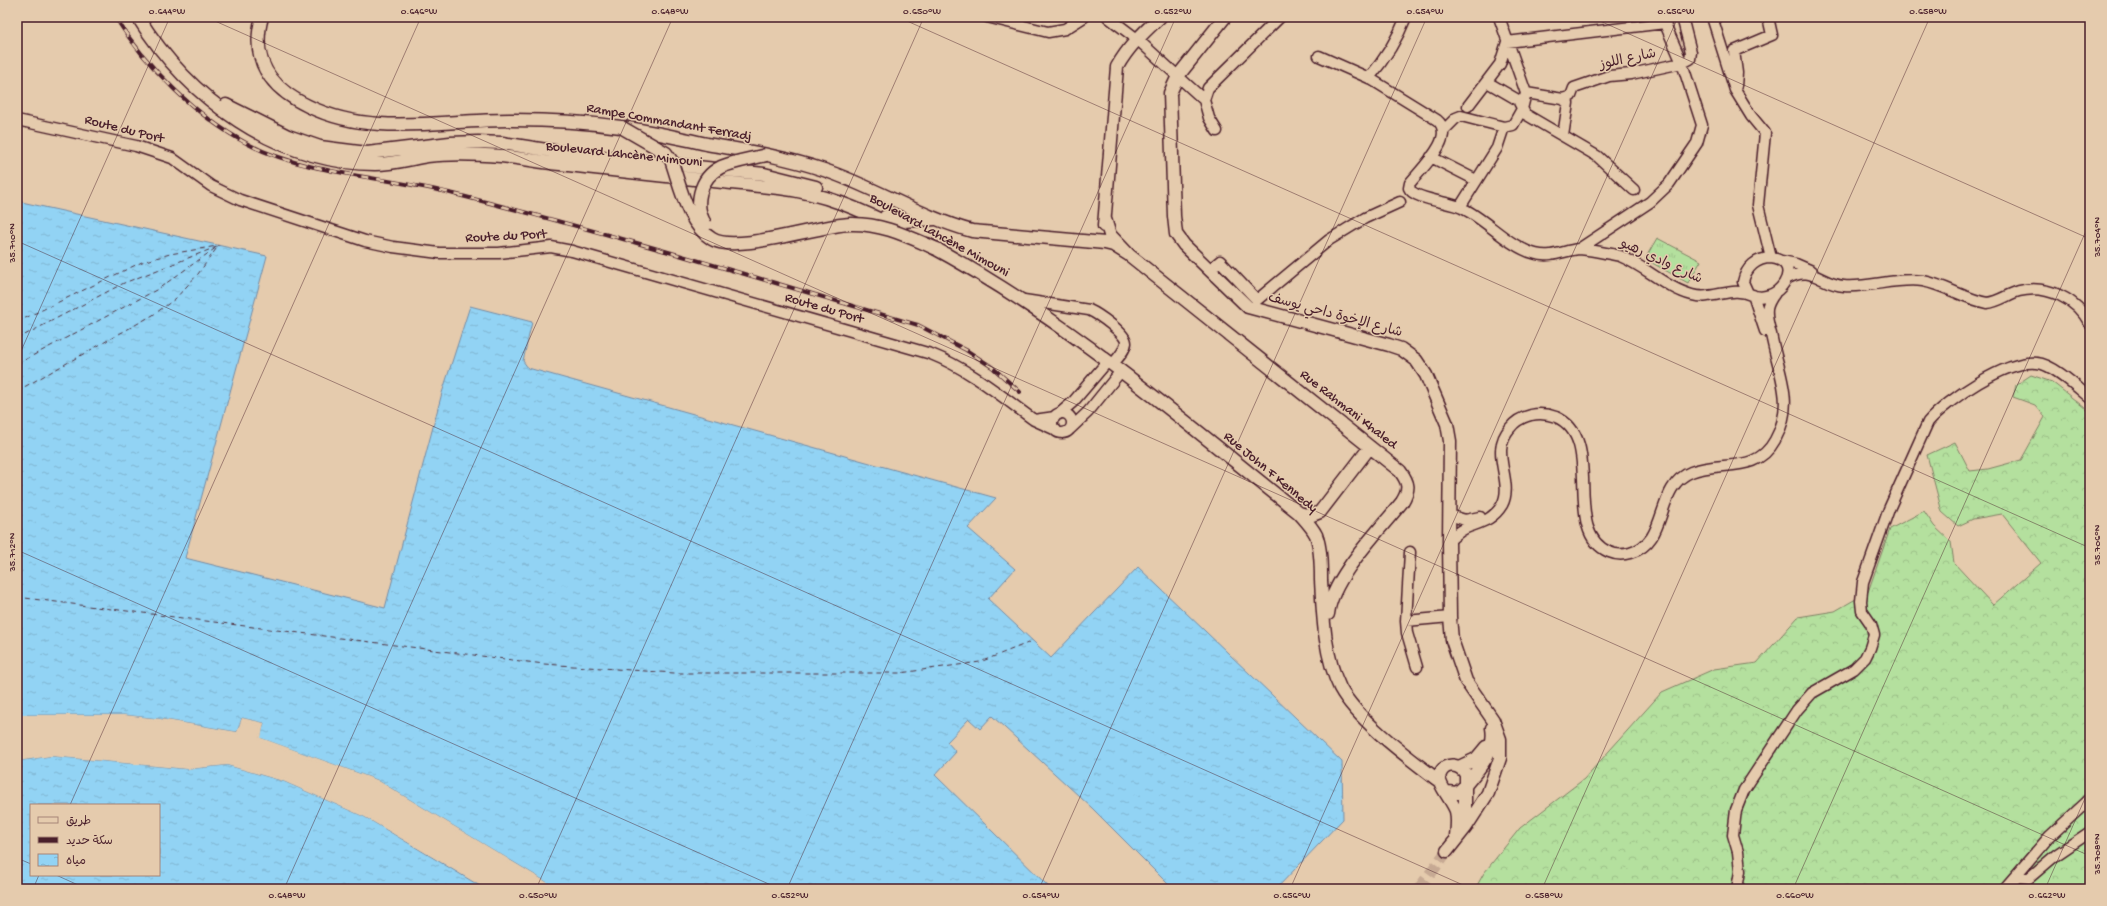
<svg xmlns="http://www.w3.org/2000/svg" width="2107" height="906" viewBox="0 0 2107 906" font-family="'Gochi Hand','Playpen Sans Arabic',sans-serif">
  <style>
    .grass { fill: url(#grass-tufts); stroke: #7f8064 }
    .forest { fill: url(#forest-crowns); stroke: #7f8064 }
    .water { fill: url(#water-ripples); stroke: #758ba4; fill-rule: evenodd }
    .pier { fill: #e5cbad }
    .lines { fill: none; stroke-linecap: round; stroke-linejoin: round }
    .ferry { stroke: #51313f; stroke-width: 1; stroke-dasharray: 5 4; stroke-linecap: butt }
    .major-tunnel { stroke: #c6a993; stroke-width: 12; stroke-dasharray: 12 6; stroke-linecap: butt }
    .minor-casing { stroke: #4a1f2b; stroke-width: 13 }
    .major-casing { stroke: #4a1f2b; stroke-width: 15 }
    .minor { stroke: #e5cbad; stroke-width: 10 }
    .major { stroke: #e5cbad; stroke-width: 12 }
    .rail-casing { stroke: #4a1f2b; stroke-width: 4 }
    .rail { stroke: #e5cbad; stroke-width: 2.5; stroke-dasharray: 8; stroke-linecap: butt }
    .major-bridge-casing { stroke: #4a1f2b; stroke-width: 15; stroke-linecap: butt }
    .major-bridge { stroke: #e5cbad; stroke-width: 12 }
    .ticks { fill: none; stroke: #4a1f2b; stroke-width: 1; stroke-opacity: 0.45 }
    .labels { text-anchor: middle; dominant-baseline: central; stroke-width: 3; stroke-linejoin: round; paint-order: stroke }
    .street-label { font-size: 14px; fill: #4a1f2b; stroke: #e5cbad }
    .neatline { fill: none; stroke: #4a1f2b; stroke-width: 1.5 }
    .ticks-label { font-size: 10px; text-anchor: middle; fill: #4a1f2b }
  </style>
  <defs>
    <pattern id="grass-tufts" width="24" height="20" patternUnits="userSpaceOnUse"><rect width="24" height="20" fill="#b4e09e"/><path d="M3 7l-1-3M5 7V3M7 7l1-3M15 17l-1-3M17 17v-4M19 17l1-3" fill="none" stroke="#9cc088"/></pattern>
    <pattern id="forest-crowns" width="20" height="18" patternUnits="userSpaceOnUse"><rect width="20" height="18" fill="#b4e09e"/><path d="M2 6a3 3 0 1 1 6 0M12 15a3 3 0 1 1 6 0" fill="none" stroke="#9cc088"/></pattern>
    <pattern id="water-ripples" width="26" height="14" patternUnits="userSpaceOnUse"><rect width="26" height="14" fill="#92d3f4"/><path d="M2 4q2-2 4 0t4 0M15 11q2-2 4 0t4 0" fill="none" stroke="#7fb5d1"/></pattern>
  </defs>
  <rect width="100%" height="100%" fill="#e5cbad"/>
  <filter id="ink" filterUnits="userSpaceOnUse"><feTurbulence type="fractalNoise" baseFrequency=".025" numOctaves="2"/><feDisplacementMap in="SourceGraphic" scale="8" xChannelSelector="R" yChannelSelector="G"/><feConvolveMatrix kernelMatrix="1 2 1 2 8 2 1 2 1" color-interpolation-filters="sRGB"/></filter>
  <g filter="url(#ink)">
    <path class="grass" d="M 1657,238 L 1701,261 L 1688,283 L 1645,259 Z"/>
    <path class="forest" d="M 2031,375 L 2052,382 L 2090,412 L 2090,889 L 1475,889 L 1484,873 L 1520,828 L 1584,779 L 1662,692 L 1714,669 L 1757,663 L 1798,617 L 1835,611 L 1868,592 L 1890,529 L 1924,511 L 1934,526 L 1951,542 L 1954,563 L 1993,605 L 2041,563 L 2002,514 L 1973,519 L 1958,526 L 1942,512 L 1927,455 L 1955,442 L 1970,471 L 1988,469 L 2021,460 L 2045,417 L 2035,405 L 2013,397 L 2016,385 Z"/>
    <path class="water" d="M 17,201 L 267,256 L 185,558 L 385,608 L 442,393 L 470,306 L 532,322 L 523,361 L 528,368 L 996,498 L 968,528 L 1015,569 L 988,599 L 1051,658 L 1138,567 L 1342,762 L 1343,819 L 1276,889 L 1173,889 L 1092,808 L 992,716 L 980,729 L 969,719 L 947,742 L 956,752 L 935,775 L 1051,889 L 558,889 L 377,780 L 260,738 L 264,723 L 242,718 L 237,732 L 160,719 L 124,715 L 17,715 Z
      M 51,756 L 188,769 L 227,765 L 283,781 L 365,817 L 485,889 L 17,889 L 17,761 ZM 31,805 L 159,805 L 159,875 L 31,875 Z"/>
    <path class="pier" d="M 17,715 L 124,715 L 160,719 L 237,732 L 242,718 L 264,723 L 261,738 L 377,780 L 558,889 L 554,889 L 376,782 L 259,740 L 261,725 L 243,720 L 237,734 L 160,721 L 124,717 L 17,717 Z
      M 51,754 L 188,767 L 227,763 L 284,779 L 366,815 L 487,889 L 365,817 L 283,781 L 227,765 L 188,769 L 51,756 L 17,761 L 17,759 Z"/>
    <g class="lines">
      <path class="ferry" d="M 17,322 L 142,262 L 170,254 L 217,246
        M 17,339 L 124,283 L 219,246
        M 17,364 L 158,289 L 217,247
        M 17,391 L 153,315 L 175,299 L 198,274 L 219,245
        M 17,597 L 544,664 L 674,673 L 900,673 L 980,662 L 1033,641"/>
      <path class="major-tunnel" d="M 1419,889 L 1447,851"/>
      <defs>
        <path id="minor" d="M 987,17 L 1048,32 L 1065,29 L 1084,17
          M 1108,17 L 1137,39 L 1204,100
          M 1712,17 L 1735,90 L 1751,116 L 1765,133 L 1758,205 L 1771,258
          M 1319,56 L 1369,78 L 1437,120 C 1457,136 1422,168 1410,183 L 1409,188 C 1413,199 1450,202 1462,208 C 1486,219 1510,248 1536,254 C 1552,258 1563,251 1578,249 C 1586,249 1612,254 1620,256 C 1645,266 1666,288 1692,295 C 1713,301 1732,285 1751,295
          M 1369,78 C 1385,59 1397,40 1406,17
          M 1487,82 L 1518,100 L 1525,114 L 1597,156 L 1634,190
          M 1736,86 L 1737,73 L 1734,51 L 1772,35 L 1768,17
          M 1526,93 L 1563,99 L 1568,103 L 1563,136
          M 1563,99 L 1571,96 L 1574,88 L 1609,76 L 1631,74 L 1682,63 L 1690,59 L 1691,52 L 1682,17
          M 1468,106 L 1500,64 L 1507,42 L 1665,23
          M 17,120 L 136,146 L 172,158 L 211,186 L 240,200 L 365,241 L 393,247 L 439,253 L 499,253 L 551,247 L 572,251 L 931,354 C 969,369 1001,396 1034,420
          M 1444,130 L 1456,118 L 1461,116 L 1504,127 L 1513,125 L 1522,109 L 1526,93 L 1499,17
          M 1217,131 L 1209,118 L 1204,100 L 1208,88 L 1280,17
          M 1431,157 L 1476,180
          M 1460,207 L 1497,148 L 1504,127
          M 1579,249 L 1650,202 L 1669,184 L 1697,143 L 1702,125 L 1682,63 L 1662,17
          M 1771,258 C 1807,262 1777,310 1748,293 L 1743,282 C 1746,267 1757,258 1771,258 Z
          M 1782,261 L 1796,264 L 1812,271
          M 1209,270 L 1220,261 L 1257,300 L 1329,240 L 1365,218 L 1400,202
          M 1786,279 C 1813,264 1819,284 1844,286 C 1870,288 1897,277 1923,281 C 1945,285 1965,299 1987,303 C 1999,302 2008,294 2019,291 C 2047,284 2077,299 2090,324
          M 1753,295 L 1765,331
          M 1024,300 L 1089,310 C 1098,314 1127,334 1126,343 C 1125,351 1117,359 1112,365
          M1052 423a10 10 0 1 1 20 0a10 10 0 1 1-20 0Z
          M 1059,414 L 1073,402 L 1108,361
          M 1055,417 L 1034,420 L 1056,430
          M 1070,429 L 1088,412 L 1121,371
          M 1449,515 L 1465,520 L 1480,517
          M 1449,541 C 1454,536 1460,531 1466,528 C 1481,522 1493,520 1502,505 C 1515,481 1488,453 1510,428 C 1515,421 1523,417 1531,415 C 1540,413 1548,414 1556,417 C 1607,439 1560,531 1609,552 C 1616,555 1623,555 1630,553 C 1670,542 1654,487 1691,472 C 1722,460 1756,475 1775,440 C 1796,402 1778,373 1771,334 C 1769,327 1766,317 1767,309 C 1768,303 1772,297 1775,293
          M 1410,552 L 1406,621 L 1407,633 L 1417,667
          M 1406,621 L 1450,617
          M 2010,883 L 2018,877 L 2029,878 L 2056,855 L 2090,832
          M 1737,889 L 1740,871 L 1738,852 L 1733,835 L 1736,810 L 1744,790 L 1797,710 L 1812,693 L 1854,669 L 1865,658 L 1870,648 L 1874,635 L 1871,624 L 1862,611 L 1861,601 L 1863,582 L 1889,509 L 1928,422 C 1947,400 2007,359 2037,363 C 2053,364 2078,388 2090,398
          M 2004,889 L 2049,837 L 2090,799"/>
        <path id="major" d="M 138,17 C 189,99 276,163 375,164 C 393,164 410,159 427,156 C 451,153 477,154 501,156 C 521,158 540,162 560,164 C 633,173 706,180 779,188 C 823,193 862,210 901,230
          M 262,17 C 250,60 270,88 308,106 C 373,138 444,119 513,120 C 549,120 585,122 621,127 C 650,131 678,138 707,144 C 747,151 786,157 824,170 C 875,187 920,217 972,231 L 1105,243 L 1113,245 L 1129,255
          M 1225,17 L 1178,76 L 1170,93 L 1174,216 L 1176,234 L 1184,245 L 1248,307 L 1389,345 L 1401,349 L 1416,360 L 1426,375 L 1447,424 L 1450,441 L 1449,541 L 1450,617 L 1452,640 L 1466,681 L 1493,720 L 1500,739 L 1500,758 L 1488,793 L 1466,827 L 1447,851
          M 226,105 L 288,136 L 320,147 L 335,149 L 367,153 L 450,143 L 478,142 L 502,143 L 572,154 L 764,174 L 816,187
          M 886,216 L 903,221 L 935,219
          M 1105,219 L 1110,235 L 1129,255 L 1400,471 C 1409,483 1410,489 1402,502 C 1379,531 1332,577 1328,614
          M 1104,226 L 1117,67 C 1128,47 1143,33 1160,17
          M 927,244 C 1063,316 1180,418 1299,513 C 1305,520 1312,527 1316,535 C 1321,548 1321,566 1321,580 C 1323,616 1324,655 1340,688 C 1358,721 1409,758 1439,781
          M 1299,513 L 1310,516 L 1320,512 L 1370,447
          M 1459,767 L 1476,759 L 1486,747
          M 1467,783 C 1480,768 1496,750 1492,728
          M 1447,792 L 1457,793 L 1466,785 L 1466,775 C 1461,764 1445,761 1440,774 C 1436,784 1452,799 1456,811 C 1458,819 1457,827 1456,836
          M 1460,827 L 1465,808 L 1465,787"/>
      </defs>
      <use href="#minor" class="minor-casing"/>
      <use href="#major" class="major-casing"/>
      <use href="#minor" class="minor"/>
      <use href="#major" class="major"/>
      <defs>
        <path id="rail" d="M 115,17 C 147,67 195,116 248,144 C 307,175 390,177 454,194 C 610,233 764,280 918,325 L 966,350 L 992,367 L 1020,392"/>
      </defs>
      <use href="#rail" class="rail-casing"/>
      <use href="#rail" class="rail"/>
      <defs>
        <path id="major-bridge" d="M 621,127 L 666,153 L 671,160 C 680,185 687,224 712,239 C 736,254 819,225 850,224 C 882,223 909,237 937,249
          M 706,225 C 693,206 699,178 721,167 C 735,161 751,159 766,155"/>
      </defs>
      <use href="#major-bridge" class="major-bridge-casing"/>
      <use href="#major-bridge" class="major-bridge"/>
    </g>
  </g>
  <path class="ticks" d="M 206,17 L 2090,856M 898,17 L 2090,548M 1591,17 L 2090,239M 17,241 L 1472,889M 17,360 L 170,17M 17,550 L 780,889M 70,805 L 421,17M 17,858 L 31,864M 56,875 L 87,889M 33,889 L 39,875M 284,889 L 673,17M 536,889 L 924,17M 787,889 L 1176,17M 1039,889 L 1427,17M 1290,889 L 1678,17M 1542,889 L 1930,17M 1793,889 L 2090,222M 2045,889 L 2090,787"/>
  <g class="labels">
    <g class="street-label">
      <text transform="translate(1628 60) rotate(-12)">شارع اللوز</text>
      <text transform="translate(669 123) rotate(10)">Rampe Commandant Ferradj</text>
      <text transform="translate(124 130) rotate(14)">Route du Port</text>
      <text transform="translate(624 155) rotate(6)">Boulevard Lahcène Mimouni</text>
      <text transform="translate(939 236) rotate(29)">Boulevard Lahcène Mimouni</text>
      <text transform="translate(506 237) rotate(-3)">Route du Port</text>
      <text transform="translate(1661 262) rotate(25)">شارع وادي رهيو</text>
      <text transform="translate(824 309) rotate(16)">Route du Port</text>
      <text transform="translate(1335 316) rotate(15)">شارع الإخوة داحي يوسف</text>
      <text transform="translate(1348 410) rotate(38)">Rue Rahmani Khaled</text>
      <text transform="translate(1270 473) rotate(40)">Rue John F Kennedy</text>
    </g>
  </g>
  <rect width="2107" height="906" fill="none" stroke="#e5cbad" stroke-width="44"/>
  <rect x="30" y="804" width="130" height="72" fill="#e5cbad" stroke="#a78679"/>
  <rect x="38" y="817" width="20" height="6" fill="#e5cbad" stroke="#a78679"/>
  <text x="66" y="824" font-size="12" fill="#4a1f2b">طريق</text>
  <rect x="38" y="837" width="20" height="6" fill="#4a1f2b" stroke="#a78679"/>
  <text x="66" y="844" font-size="12" fill="#4a1f2b">سكة حديد</text>
  <rect x="38" y="854" width="20" height="12" fill="url(#water-ripples)" stroke="#a78679"/>
  <text x="66" y="864" font-size="12" fill="#4a1f2b">مياه</text>
  <rect x="22" y="22" width="2063" height="862" class="neatline"/>
  <g class="ticks-label">
    <text x="167" y="14">0.644°W</text>
    <text x="419" y="14">0.646°W</text>
    <text x="670" y="14">0.648°W</text>
    <text x="922" y="14">0.650°W</text>
    <text x="1173" y="14">0.652°W</text>
    <text x="1425" y="14">0.654°W</text>
    <text x="1676" y="14">0.656°W</text>
    <text x="1928" y="14">0.658°W</text>
    <text transform="translate(2096 237) rotate(-90)" y="4">35.704°N</text>
    <text transform="translate(11 243) rotate(-90)" y="4">35.710°N</text>
    <text transform="translate(2096 545) rotate(-90)" y="4">35.706°N</text>
    <text transform="translate(11 552) rotate(-90)" y="4">35.712°N</text>
    <text transform="translate(2096 854) rotate(-90)" y="4">35.708°N</text>
    <text x="287" y="898">0.648°W</text>
    <text x="538" y="898">0.650°W</text>
    <text x="790" y="898">0.652°W</text>
    <text x="1041" y="898">0.654°W</text>
    <text x="1292" y="898">0.656°W</text>
    <text x="1544" y="898">0.658°W</text>
    <text x="1795" y="898">0.660°W</text>
    <text x="2047" y="898">0.662°W</text>
  </g>
</svg>
